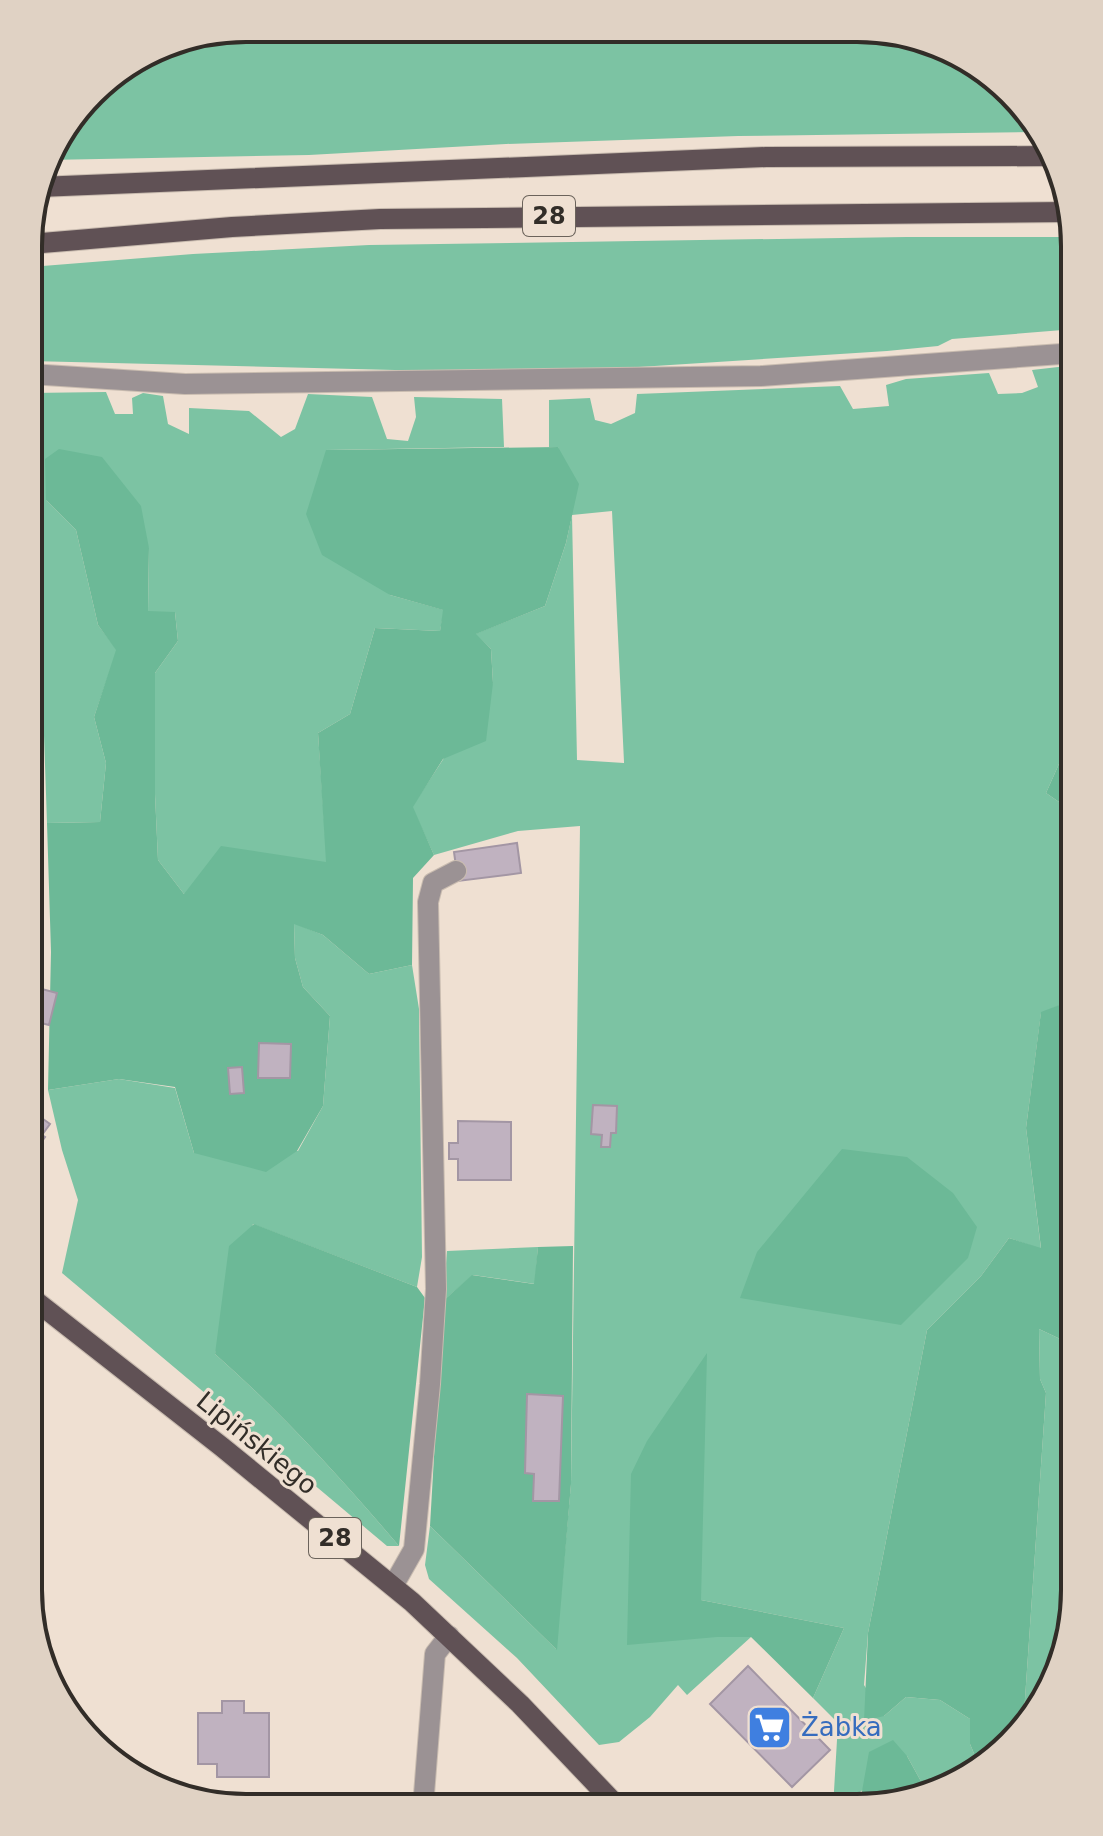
<svg xmlns="http://www.w3.org/2000/svg" width="1103" height="1836" viewBox="0 0 1103 1836" font-family="'DejaVu Sans',sans-serif">
  <style>
    .green { fill: #7cc3a3; fill-rule: evenodd }
    .forest { fill: #6cb997 }
    .building { fill: #c0b2c0; stroke: #a396a4; stroke-width: 2 }
    .lines { fill: none; stroke-linecap: round; stroke-linejoin: round }
    .lane-casing { stroke: #c9bcb0; stroke-width: 22 }
    .street-casing { stroke: #c9bcb0; stroke-width: 22 }
    .primary-casing { stroke: #c9bcb0; stroke-width: 22 }
    .lane { stroke: #9b9294; stroke-width: 20 }
    .street { stroke: #9b9294; stroke-width: 20 }
    .primary { stroke: #605155; stroke-width: 20 }
    .labels { text-anchor: middle; dominant-baseline: central; stroke-width: 6; stroke-linejoin: round; paint-order: stroke }
    .shield { fill: #efe0d2; stroke: #6b635b; stroke-width: 2 }
    .shield-label { font-size: 24px; font-weight: bold; fill: #322d28 }
    .street-label { font-size: 26px; fill: #322d28; stroke: #efe0d2 }
    .shop-label { font-size: 26px; fill: #366cbe; stroke: #efe0d2; text-anchor: start }
    .rim { fill: none; stroke: #322d28; stroke-width: 4 }
  </style>
  <rect width="100%" height="100%" fill="#efe0d2"/>
  <path class="green" d="M 246,28 L 899,32 L 990,73 L 1035,132 L 738,136 L 506,144 L 309,155 L 47,160 L 51,149 L 102,82 L 163,44 Z
    M 906,237 L 1073,237 L 1075,329 L 952,339 L 938,346 L 887,351 L 592,370 L 475,372 L 30,361 L 30,267 L 193,254 L 369,245 Z
    M 1067,366 L 1075,367 L 1075,399 L 1068,404 L 1065,473 L 1075,507 L 1075,728 L 1046,793 L 1075,813 L 1075,999 L 1041,1013 L 1026,1128 L 1041,1249 L 1009,1238 L 981,1276 L 927,1330 L 868,1633 L 864,1685 L 884,1716 L 906,1697 L 940,1700 L 970,1719 L 970,1744 L 978,1763 L 940,1792 L 928,1794 L 907,1756 L 860,1792 L 859,1808 L 833,1808 L 838,1723 L 813,1698 L 844,1628 L 701,1600 L 631,1475 L 717,1637 L 751,1637 L 687,1695 L 678,1685 L 650,1717 L 619,1742 L 599,1745 L 517,1658 L 429,1579 L 425,1565 L 430,1526 L 556,1649 L 571,1484 L 580,826 L 518,831 L 434,855 L 412,807 L 493,683 L 491,649 L 475,634 L 545,606 L 566,543 L 572,515 L 558,447 L 549,447 L 549,400 L 590,398 L 595,420 L 611,424 L 635,413 L 637,394 L 840,386 L 853,409 L 889,406 L 886,385 L 906,379 L 989,373 L 998,394 L 1022,393 L 1038,387 L 1032,370 ZM 612,511 L 624,762 L 624,763 L 577,760 L 572,515 Z
    M 106,392 L 115,414 L 133,414 L 132,398 L 143,393 L 163,396 L 168,424 L 189,434 L 189,408 L 249,411 L 281,437 L 295,429 L 308,394 L 372,397 L 387,439 L 408,441 L 416,417 L 414,397 L 502,399 L 504,447 L 326,450 L 390,595 L 444,610 L 440,631 L 375,628 L 350,714 L 318,733 L 327,863 L 184,894 L 158,860 L 155,794 L 155,673 L 178,641 L 175,612 L 148,612 L 149,548 L 46,500 L 76,530 L 98,625 L 117,650 L 94,717 L 106,763 L 100,822 L 47,823 L 43,706 L 29,552 L 30,393 Z
    M 294,923 L 323,935 L 369,974 L 412,965 L 419,1009 L 422,1257 L 417,1287 L 253,1224 L 215,1354 C 282,1413 341,1478 399,1546 L 387,1546 L 62,1273 L 78,1200 L 62,1150 L 48,1090 L 119,1079 L 175,1088 L 194,1153 L 298,1151 L 323,1106 L 330,1016 L 303,987 L 295,958 Z
    M 538,1247 L 535,1284 L 473,1275 L 443,1301 L 447,1251 Z
    M 1039,1329 L 1075,1346 L 1074,1605 L 1030,1722 L 1023,1728 L 1046,1393 L 1040,1379 Z"/>
  <path class="forest" d="M 1075,399 L 1075,507 L 1065,473 L 1068,404 Z
    M 558,447 L 579,484 L 566,543 L 545,606 L 476,634 L 491,649 L 493,683 L 486,741 L 443,759 L 413,807 L 434,855 L 413,878 L 412,965 L 369,974 L 323,935 L 294,924 L 295,958 L 303,987 L 330,1016 L 323,1106 L 297,1151 L 266,1172 L 194,1153 L 175,1087 L 119,1079 L 48,1090 L 51,952 L 47,823 L 100,822 L 106,763 L 94,717 L 116,650 L 98,625 L 76,530 L 46,500 L 45,459 L 59,449 L 102,457 L 141,506 L 149,548 L 148,611 L 175,612 L 178,641 L 155,673 L 155,794 L 158,860 L 184,894 L 221,846 L 326,862 L 318,733 L 350,714 L 375,628 L 440,631 L 443,610 L 390,595 L 322,555 L 306,514 L 326,450 Z
    M 1075,728 L 1075,813 L 1046,793 Z
    M 1075,999 L 1075,1346 L 1039,1329 L 1040,1379 L 1046,1393 L 1023,1728 L 978,1763 L 970,1744 L 970,1719 L 940,1700 L 906,1697 L 884,1716 L 864,1721 L 868,1633 L 927,1330 L 981,1276 L 1009,1238 L 1041,1248 L 1026,1128 L 1041,1012 Z
    M 842,1149 L 907,1157 L 953,1193 L 977,1227 L 968,1258 L 901,1325 L 740,1298 L 757,1252 Z
    M 254,1224 L 417,1287 L 425,1298 L 399,1546 C 341,1478 282,1413 215,1354 L 229,1246 Z
    M 573,1246 L 571,1484 L 557,1650 L 430,1526 L 443,1301 L 472,1275 L 534,1284 L 538,1247 Z
    M 707,1353 L 701,1600 L 844,1628 L 813,1698 L 751,1637 L 717,1637 L 627,1645 L 631,1474 L 647,1441 Z
    M 893,1740 L 907,1756 L 928,1794 L 859,1808 L 869,1752 Z"/>
  <path class="building" d="M 517,843 L 521,873 L 458,881 L 454,852 Z
    M 34,987 L 57,993 L 49,1025 L 29,1020 Z
    M 259,1043 L 291,1044 L 290,1078 L 258,1078 Z
    M 242,1067 L 244,1093 L 230,1094 L 228,1068 Z
    M 593,1105 L 617,1106 L 616,1133 L 611,1133 L 610,1147 L 601,1147 L 602,1135 L 591,1134 Z
    M 29,1109 L 50,1124 L 42,1135 L 45,1137 L 29,1160 Z
    M 458,1121 L 511,1122 L 511,1180 L 458,1180 L 458,1159 L 449,1159 L 449,1143 L 458,1143 Z
    M 527,1394 L 563,1396 L 559,1501 L 533,1501 L 534,1474 L 525,1473 Z
    M 748,1666 L 830,1750 L 792,1787 L 710,1704 Z
    M 222,1701 L 244,1701 L 244,1713 L 269,1713 L 269,1777 L 217,1777 L 217,1764 L 198,1764 L 198,1713 L 222,1713 Z"/>
  <g class="lines">
    <defs>
      <path id="lane" d="M 30,374 L 185,384 L 761,376 L 1075,353
        M 393,1586 L 414,1549 L 430,1384 L 436,1289 L 428,902 L 433,883 L 456,871"/>
      <path id="street" d="M 423,1807 L 435,1654 L 449,1636"/>
      <path id="primary" d="M 39,187 L 766,157 L 1053,156
        M 30,244 L 232,227 L 380,219 L 1068,212
        M 28,1295 L 222,1447 L 412,1602 L 520,1704 L 618,1807"/>
    </defs>
    <use href="#lane" class="lane-casing"/>
    <use href="#street" class="street-casing"/>
    <use href="#primary" class="primary-casing"/>
    <use href="#lane" class="lane"/>
    <use href="#street" class="street"/>
    <use href="#primary" class="primary"/>
  </g>
  <defs>
    <symbol id="supermarket-square" viewBox="-11 -11 22 22"><rect x="-9" y="-9" width="18" height="18" rx="4" fill="#3f7fe0" stroke="#efe0d2"/><path d="M-6-5.5h2.5l.6 2H6L4.5 2H-2.5L-4.4-4H-6ZM-1.5 3.2a1.3 1.3 0 1 0 .1 0ZM3 3.2a1.3 1.3 0 1 0 .1 0Z" fill="#fff"/></symbol>
  </defs>
  <g fill-rule="evenodd">
    <use href="#supermarket-square" x="744" y="1702" width="51" height="51"/>
  </g>
  <g class="labels">
    <g class="shield">
      <rect x="523" y="196" width="52" height="40" rx="6"/>
      <rect x="309" y="1518" width="52" height="40" rx="6"/>
    </g>
    <g class="shield-label">
      <text x="549" y="216">28</text>
      <text x="335" y="1538">28</text>
    </g>
    <g class="street-label">
      <text transform="translate(257 1443) rotate(39)">Lipińskiego</text>
    </g>
    <g class="shop-label">
      <text x="801" y="1727">Żabka</text>
    </g>
  </g>
  <path d="M0 0H1103V1836H0ZM246 42H857A204 204 0 0 1 1061 246V1590A204 204 0 0 1 857 1794H246A204 204 0 0 1 42 1590V246A204 204 0 0 1 246 42Z" fill="#e0d2c4" fill-rule="evenodd"/>
  <path class="rim" d="M246 42H857A204 204 0 0 1 1061 246V1590A204 204 0 0 1 857 1794H246A204 204 0 0 1 42 1590V246A204 204 0 0 1 246 42Z"/>
</svg>
